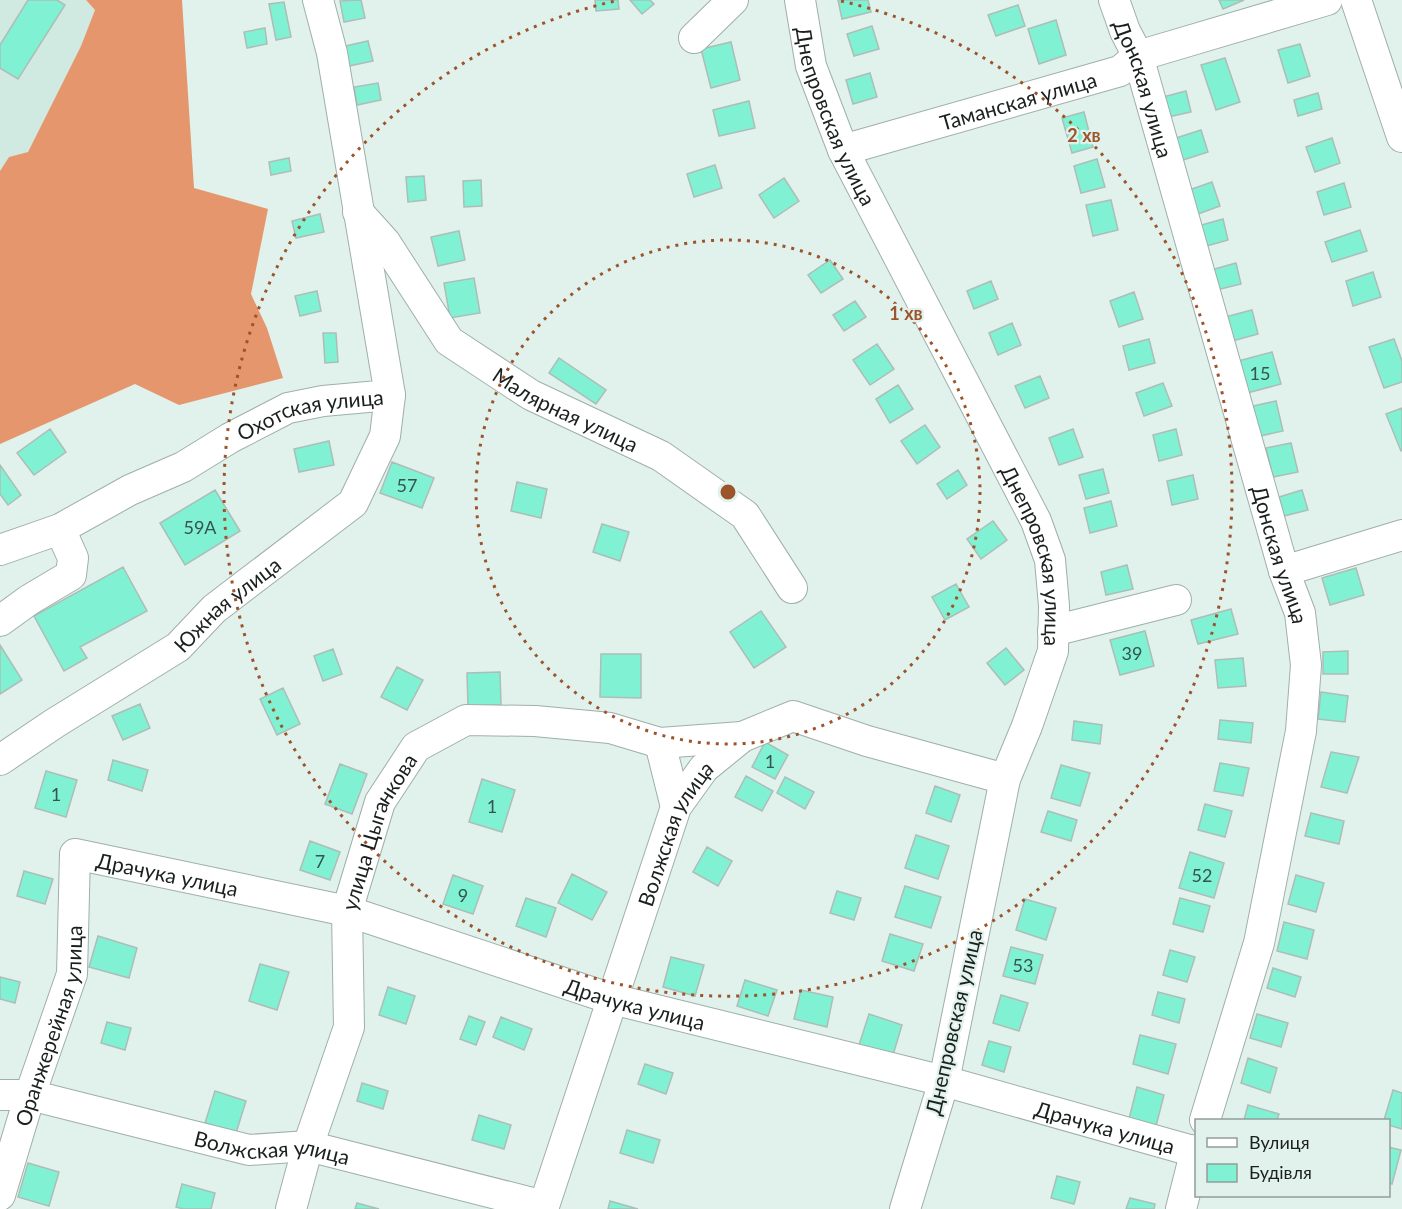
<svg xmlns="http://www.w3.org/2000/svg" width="1402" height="1209" viewBox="0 0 1402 1209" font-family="Lato,sans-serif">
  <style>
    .built { fill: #d0eae2 }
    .forest { fill: #e5966c }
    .building { fill: #81f1d4; stroke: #adbdb8; stroke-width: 1.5 }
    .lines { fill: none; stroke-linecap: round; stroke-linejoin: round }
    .minor-casing { stroke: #9fafaa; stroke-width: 32 }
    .minor { stroke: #fff; stroke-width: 30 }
    .ring { fill: none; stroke: #9b542c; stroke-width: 3; stroke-dasharray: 3 6 }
    .labels { text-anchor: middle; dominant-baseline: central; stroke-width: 4.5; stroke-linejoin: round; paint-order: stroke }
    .number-label { font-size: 18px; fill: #34544c }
    .street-label { font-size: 21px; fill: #1a201e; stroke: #e1f1ec }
    .centre { fill: #9b542c; stroke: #e1f1ec; stroke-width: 3 }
    .ring-label { font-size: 18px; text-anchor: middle; font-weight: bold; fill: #9b542c; stroke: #e1f1ec; stroke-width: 4.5; stroke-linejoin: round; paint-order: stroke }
  </style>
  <rect width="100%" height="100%" fill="#e1f1ec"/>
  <path class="built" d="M 0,0 L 86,0 L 95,10 L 81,46 L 28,152 L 9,157 L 0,171 Z"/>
  <path class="forest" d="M 86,0 L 182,0 L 194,188 L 268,209 L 251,294 L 267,328 L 283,378 L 179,405 L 135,384 L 0,444 L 0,171 L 9,157 L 28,152 L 81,46 L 95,10 Z"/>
  <path class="building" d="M 28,0 L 57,0 L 65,5 L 18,79 L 0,68 L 0,45 Z
    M 361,0 L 365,18 L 344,22 L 340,1 Z
    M 595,0 L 618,0 L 619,9 L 596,11 Z
    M 630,0 L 650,0 L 654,4 L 642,14 Z
    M 838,0 L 868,0 L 871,12 L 842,19 Z
    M 1219,0 L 1244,0 L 1223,9 Z
    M 284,2 L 291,37 L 276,40 L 269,4 Z
    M 1018,5 L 1025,26 L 996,36 L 988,15 Z
    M 1056,20 L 1066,55 L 1039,64 L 1028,29 Z
    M 872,26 L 879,49 L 854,56 L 847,34 Z
    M 265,28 L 267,44 L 247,48 L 244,32 Z
    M 368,41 L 373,61 L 349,66 L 345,46 Z
    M 731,42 L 740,80 L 711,88 L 701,49 Z
    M 1300,44 L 1310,76 L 1288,83 L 1278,50 Z
    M 1225,58 L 1240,102 L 1216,110 L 1201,65 Z
    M 870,73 L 877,97 L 853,104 L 846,80 Z
    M 378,83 L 381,100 L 357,105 L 354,87 Z
    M 1186,91 L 1191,112 L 1168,117 L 1163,97 Z
    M 1318,93 L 1322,109 L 1298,116 L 1294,100 Z
    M 749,101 L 755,128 L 719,136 L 713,110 Z
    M 1084,112 L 1093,147 L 1072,153 L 1062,118 Z
    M 1201,130 L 1208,152 L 1183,160 L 1176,138 Z
    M 1332,138 L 1340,163 L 1315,172 L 1306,147 Z
    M 289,158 L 291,171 L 271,175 L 269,162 Z
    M 1097,159 L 1105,187 L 1081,193 L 1074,166 Z
    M 715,165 L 722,188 L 694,197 L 687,174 Z
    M 424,176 L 426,200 L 408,202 L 406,177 Z
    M 784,178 L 799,201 L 774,218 L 759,195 Z
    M 481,180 L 482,206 L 464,207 L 463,181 Z
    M 1212,182 L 1220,206 L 1198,214 L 1189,190 Z
    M 1344,183 L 1351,207 L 1324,215 L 1317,192 Z
    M 1111,200 L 1118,230 L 1093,236 L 1086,205 Z
    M 320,214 L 324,232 L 296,238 L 292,221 Z
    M 1223,219 L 1228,240 L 1203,247 L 1198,226 Z
    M 1360,230 L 1367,251 L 1332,262 L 1325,242 Z
    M 459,231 L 465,260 L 438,266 L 431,237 Z
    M 830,260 L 843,279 L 821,293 L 808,275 Z
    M 1236,263 L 1241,284 L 1216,290 L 1211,270 Z
    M 1373,272 L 1381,297 L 1353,306 L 1346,281 Z
    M 474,278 L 480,313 L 450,318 L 444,283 Z
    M 991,281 L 998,299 L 974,309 L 967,291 Z
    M 317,291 L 321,311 L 300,316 L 295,296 Z
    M 1134,292 L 1143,319 L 1119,327 L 1110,301 Z
    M 855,301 L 866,317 L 844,331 L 833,315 Z
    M 1252,310 L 1258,334 L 1232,341 L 1225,317 Z
    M 1012,323 L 1021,345 L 998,355 L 989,333 Z
    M 323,333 L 336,333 L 338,362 L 325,363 Z
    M 1149,339 L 1155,363 L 1129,370 L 1123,346 Z
    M 1394,339 L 1402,361 L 1402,382 L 1384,388 L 1369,347 Z
    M 877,344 L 894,369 L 870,385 L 853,360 Z
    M 1272,352 L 1281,384 L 1247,393 L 1238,361 Z
    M 559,358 L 606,390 L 596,404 L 549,373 Z
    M 1040,376 L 1049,398 L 1025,408 L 1015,386 Z
    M 1163,383 L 1172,406 L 1144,416 L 1136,393 Z
    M 898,385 L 913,409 L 890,423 L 876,399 Z
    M 1276,401 L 1283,431 L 1260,436 L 1253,406 Z
    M 1402,408 L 1402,450 L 1401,451 L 1386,414 Z
    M 925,425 L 940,447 L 917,464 L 901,441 Z
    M 50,429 L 66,452 L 34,475 L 17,453 Z
    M 1073,429 L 1083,457 L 1059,465 L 1049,438 Z
    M 1176,429 L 1182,455 L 1159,461 L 1153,435 Z
    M 329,441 L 334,465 L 299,472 L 294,449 Z
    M 1291,443 L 1298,472 L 1273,477 L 1266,448 Z
    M 392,462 L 434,478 L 422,508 L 380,493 Z
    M 0,465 L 21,495 L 8,505 L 0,494 Z
    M 1103,469 L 1109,493 L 1086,499 L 1079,475 Z
    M 958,470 L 967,485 L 947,499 L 937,484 Z
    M 1193,475 L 1198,499 L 1172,505 L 1167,481 Z
    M 517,482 L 547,489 L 541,518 L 511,511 Z
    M 215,490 L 240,531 L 185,565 L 160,523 Z
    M 1302,490 L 1308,510 L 1284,516 L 1279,497 Z
    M 1111,501 L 1117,526 L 1090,533 L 1084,508 Z
    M 993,521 L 1007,540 L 981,559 L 967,539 Z
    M 602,524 L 629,532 L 620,561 L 593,552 Z
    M 1127,565 L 1133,589 L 1106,595 L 1101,572 Z
    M 123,567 L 147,611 L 80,647 L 87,658 L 64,671 L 34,616 Z
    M 1356,568 L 1364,595 L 1330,605 L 1322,578 Z
    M 956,584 L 969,607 L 945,620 L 932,597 Z
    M 1231,609 L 1238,634 L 1198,644 L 1191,620 Z
    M 761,611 L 786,647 L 754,668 L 730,632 Z
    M 1145,631 L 1154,666 L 1120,675 L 1110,640 Z
    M 0,645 L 22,680 L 0,694 Z
    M 1006,648 L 1024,670 L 1005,685 L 987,663 Z
    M 333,649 L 342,674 L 323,681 L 314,656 Z
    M 1348,651 L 1348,674 L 1323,674 L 1323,652 Z
    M 601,654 L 641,654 L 641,698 L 600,697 Z
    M 1243,658 L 1246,686 L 1218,688 L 1215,660 Z
    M 397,667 L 423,680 L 407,710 L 381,697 Z
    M 500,672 L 501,705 L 468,706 L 467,673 Z
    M 283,688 L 300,724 L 277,735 L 260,699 Z
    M 1321,692 L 1348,696 L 1345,722 L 1318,719 Z
    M 140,704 L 150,728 L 123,740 L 112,716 Z
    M 1220,720 L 1253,723 L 1251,743 L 1218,739 Z
    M 1074,721 L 1102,725 L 1100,744 L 1072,740 Z
    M 765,742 L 788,755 L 775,779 L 752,767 Z
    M 1331,752 L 1359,757 L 1347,793 L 1321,787 Z
    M 113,760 L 148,770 L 142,791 L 108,780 Z
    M 1220,763 L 1249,768 L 1243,796 L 1214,791 Z
    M 340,764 L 367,774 L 352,814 L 325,804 Z
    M 1061,765 L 1090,773 L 1080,806 L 1051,798 Z
    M 46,771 L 77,780 L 66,817 L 35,808 Z
    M 746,776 L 773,791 L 762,811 L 735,797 Z
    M 785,777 L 814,792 L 805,809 L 777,793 Z
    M 482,779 L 515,790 L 502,832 L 469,822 Z
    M 935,786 L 960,795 L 951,822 L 926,813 Z
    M 1205,804 L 1232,811 L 1225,837 L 1198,830 Z
    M 1048,811 L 1077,820 L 1071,841 L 1041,832 Z
    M 1311,813 L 1344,821 L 1339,844 L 1305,836 Z
    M 916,835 L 949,846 L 938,879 L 905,868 Z
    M 310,841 L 340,852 L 330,880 L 300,870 Z
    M 707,847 L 732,861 L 718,886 L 693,872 Z
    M 1190,852 L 1224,863 L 1214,898 L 1179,888 Z
    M 24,871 L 53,879 L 45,904 L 17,896 Z
    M 572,874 L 607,892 L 592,920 L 558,903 Z
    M 453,875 L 483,886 L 473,914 L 443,904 Z
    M 1296,875 L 1324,883 L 1316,912 L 1288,904 Z
    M 905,886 L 941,897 L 931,928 L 895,917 Z
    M 837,891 L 861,898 L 854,920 L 830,913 Z
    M 526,898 L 556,908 L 546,937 L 516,926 Z
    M 1180,898 L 1210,906 L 1203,932 L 1173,924 Z
    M 1025,899 L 1056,908 L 1046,940 L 1016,930 Z
    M 1284,922 L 1314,930 L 1307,959 L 1277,951 Z
    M 890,934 L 923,944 L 914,971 L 882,961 Z
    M 98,936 L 137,948 L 129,978 L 89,967 Z
    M 1011,947 L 1043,955 L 1035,984 L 1003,976 Z
    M 1170,950 L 1195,957 L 1187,982 L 1163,975 Z
    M 671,957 L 704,965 L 695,996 L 663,987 Z
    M 260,964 L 289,972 L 277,1010 L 249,1001 Z
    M 1273,968 L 1301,977 L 1295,997 L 1267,988 Z
    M 0,977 L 20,982 L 15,1003 L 0,999 Z
    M 745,980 L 777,990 L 768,1016 L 737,1006 Z
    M 388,987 L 415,996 L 406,1024 L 379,1015 Z
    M 801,990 L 833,997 L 827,1027 L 794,1019 Z
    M 1158,992 L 1185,999 L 1179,1023 L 1152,1015 Z
    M 1001,995 L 1028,1003 L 1019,1031 L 993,1023 Z
    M 869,1014 L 902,1025 L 893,1055 L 859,1045 Z
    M 1257,1014 L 1288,1023 L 1281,1047 L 1250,1038 Z
    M 469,1016 L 485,1022 L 476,1045 L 460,1039 Z
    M 501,1017 L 532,1029 L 524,1050 L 493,1037 Z
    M 107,1022 L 131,1028 L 125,1050 L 101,1043 Z
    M 1140,1035 L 1176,1044 L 1168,1074 L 1133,1064 Z
    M 989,1041 L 1011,1047 L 1004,1072 L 982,1065 Z
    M 1248,1058 L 1277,1068 L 1270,1093 L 1241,1083 Z
    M 645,1064 L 673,1073 L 666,1094 L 638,1084 Z
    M 362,1083 L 388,1091 L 383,1109 L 357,1101 Z
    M 1137,1087 L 1164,1095 L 1156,1126 L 1129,1119 Z
    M 1393,1090 L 1402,1093 L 1402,1129 L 1388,1125 L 1388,1120 L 1384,1120 Z
    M 215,1091 L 246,1101 L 236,1133 L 205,1123 Z
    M 1248,1105 L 1279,1114 L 1277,1120 L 1244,1120 Z
    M 479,1115 L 511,1125 L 504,1149 L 472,1140 Z
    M 627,1130 L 660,1140 L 653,1163 L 620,1153 Z
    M 1388,1147 L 1401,1150 L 1392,1184 L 1388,1183 Z
    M 28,1163 L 59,1172 L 49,1206 L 18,1197 Z
    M 1057,1176 L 1080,1182 L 1074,1204 L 1051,1198 Z
    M 182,1184 L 215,1193 L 211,1209 L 183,1209 L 176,1207 Z
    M 1130,1198 L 1155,1204 L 1154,1209 L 1126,1209 Z
    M 610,1201 L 638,1209 L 608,1209 Z
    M 357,1203 L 379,1209 L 355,1209 Z"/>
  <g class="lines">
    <defs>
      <g id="minor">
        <path id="s1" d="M 800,0 L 811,66 L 843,150 L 1036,521 L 1050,560 L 1054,606 L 1053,651 L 1027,726 L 1005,779 L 944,1081 L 905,1209"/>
        <path id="s2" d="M 1114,0 L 1125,31 L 1138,56 L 1284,571 L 1300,613 L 1306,665 L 1301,731 L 1259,943 L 1205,1120"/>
        <path d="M 1356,0 L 1402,137"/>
        <path d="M 694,38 L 733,0"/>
        <path id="s3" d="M 843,150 L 1120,71 L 1138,56 L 1327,0"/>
        <path id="s4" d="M 358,212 L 385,242 L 449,341 L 531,395 L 661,456 L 745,515 L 792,588"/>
        <path id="s5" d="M 0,550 L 60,529 L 130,490 L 183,467 L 230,438 L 288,408 L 323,401 L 390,395 L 332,53 L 318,0"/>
        <path d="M 1284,571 L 1402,535"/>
        <path d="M 0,621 L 29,600 L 71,575 L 73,558 L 60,529"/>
        <path d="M 1053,631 L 1176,600"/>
        <path d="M 660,743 L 676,807"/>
        <path id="s6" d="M 0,760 L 55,723 L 178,647 L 214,609 L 353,503 L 385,436 L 390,395"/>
        <path id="s7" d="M 0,1095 L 30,1095 L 249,1150 L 308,1146 L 544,1206"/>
        <path id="s8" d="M 0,1195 L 30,1095 L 72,974 L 75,854 L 347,911 L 612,999 L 944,1081 L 1196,1152"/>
        <path id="s9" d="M 291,1209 L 308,1146 L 349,1027 L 347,911 L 380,802 L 416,747 L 466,720 L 535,721 L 610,728 L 660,743 L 742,737"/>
        <path id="s10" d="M 543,1209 L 676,807 L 704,768 L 742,737 L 793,716 L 867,741 L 1005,779"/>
        <path d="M 1181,1209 L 1196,1150"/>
      </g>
    </defs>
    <use href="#minor" class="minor-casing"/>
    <use href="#minor" class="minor"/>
  </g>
  <g class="ring">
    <circle cx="728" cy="492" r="252"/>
    <path d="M841 1A504 504 0 1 1 615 1"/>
  </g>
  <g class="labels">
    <g class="number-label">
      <text x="1260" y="373">15</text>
      <text x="407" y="485">57</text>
      <text x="200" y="527">59А</text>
      <text x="1132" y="653">39</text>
      <text x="770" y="761">1</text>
      <text x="56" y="794">1</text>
      <text x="492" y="806">1</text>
      <text x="320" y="861">7</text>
      <text x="1202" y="875">52</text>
      <text x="463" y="895">9</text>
      <text x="1023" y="965">53</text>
    </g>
    <g class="street-label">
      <text stroke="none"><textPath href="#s2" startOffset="94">Донская улица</textPath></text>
      <text stroke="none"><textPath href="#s3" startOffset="182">Таманская улица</textPath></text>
      <text stroke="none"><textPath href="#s1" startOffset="122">Днепровская улица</textPath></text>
      <text stroke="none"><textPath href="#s4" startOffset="294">Малярная улица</textPath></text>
      <text stroke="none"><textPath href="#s5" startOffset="342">Охотская улица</textPath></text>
      <text stroke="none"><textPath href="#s1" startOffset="608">Днепровская улица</textPath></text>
      <text stroke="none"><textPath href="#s2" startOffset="580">Донская улица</textPath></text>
      <text stroke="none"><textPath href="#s6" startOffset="276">Южная улица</textPath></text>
      <text stroke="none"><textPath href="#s9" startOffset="393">улица Цыганкова</textPath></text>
      <text stroke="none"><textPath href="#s10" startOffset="399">Волжская улица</textPath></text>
      <text stroke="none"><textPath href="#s8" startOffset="447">Драчука улица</textPath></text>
      <text stroke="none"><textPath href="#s8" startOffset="933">Драчука улица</textPath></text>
      <text transform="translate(953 1022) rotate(-77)">Днепровская улица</text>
      <text stroke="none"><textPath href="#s8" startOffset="177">Оранжерейная улица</textPath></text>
      <text stroke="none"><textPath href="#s8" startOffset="1419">Драчука улица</textPath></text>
      <text stroke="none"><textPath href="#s7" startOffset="279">Волжская улица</textPath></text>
    </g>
  </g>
  <circle cx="728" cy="492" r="9" class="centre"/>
  <g class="ring-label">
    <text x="1084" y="142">2 хв</text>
    <text x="906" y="320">1 хв</text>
  </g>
  <rect x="1195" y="1119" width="195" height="78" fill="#e1f1ec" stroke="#919d9a" stroke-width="1.5"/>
  <rect x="1207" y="1138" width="30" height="9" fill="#ffffff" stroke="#919d9a" stroke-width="1.5"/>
  <text x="1249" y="1149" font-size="18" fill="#1a201e">Вулиця</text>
  <rect x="1207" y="1164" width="30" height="18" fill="#81f1d4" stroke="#919d9a" stroke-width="1.5"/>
  <text x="1249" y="1179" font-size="18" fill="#1a201e">Будівля</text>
</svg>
